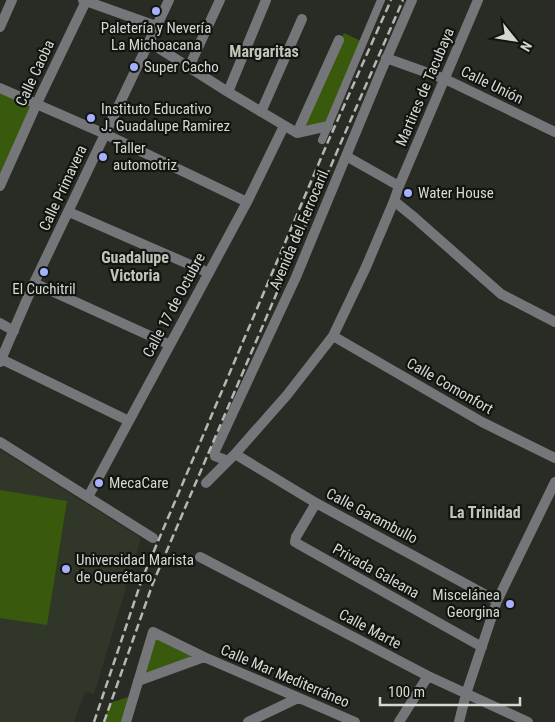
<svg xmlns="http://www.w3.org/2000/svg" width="555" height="722" viewBox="0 0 555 722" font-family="'Roboto Condensed',sans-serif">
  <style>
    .built { fill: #303729 }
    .green { fill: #395a0c }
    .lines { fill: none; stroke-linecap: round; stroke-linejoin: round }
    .pedestrian { stroke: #75767a; stroke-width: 8 }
    .minor { stroke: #75767a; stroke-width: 10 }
    .rail { stroke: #b5b8b2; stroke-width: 2.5; stroke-dasharray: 8 4; stroke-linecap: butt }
    .poi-dot { fill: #a5b1fc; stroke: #121410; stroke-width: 2 }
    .labels { text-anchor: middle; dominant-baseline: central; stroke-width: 4.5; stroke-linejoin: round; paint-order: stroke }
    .poi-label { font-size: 15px; fill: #d5d7d2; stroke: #121410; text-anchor: start }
    .street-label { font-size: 15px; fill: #d5d7d2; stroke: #121410 }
    .neighbourhood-label { font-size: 16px; font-weight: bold; fill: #c0c5bb; stroke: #121410 }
  </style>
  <rect width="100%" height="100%" fill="#282c24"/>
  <path class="built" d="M 0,450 L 17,460 L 141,538 L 94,694 L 85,692 L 74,722 L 0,722 Z"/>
  <path class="green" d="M 344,33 L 361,41 L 326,121 L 302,129 Z
    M 0,92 L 32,105 L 0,183 Z
    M 0,490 L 67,501 L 47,625 L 0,618 Z
    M 153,633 L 202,657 L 139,680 Z
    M 134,695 L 126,722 L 104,722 L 110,703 Z"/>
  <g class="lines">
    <path class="pedestrian" d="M 322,140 L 381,0"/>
    <path class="minor" d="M 83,0 L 156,26
      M 0,27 L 12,0
      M 149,42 L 228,92 L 297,133
      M 386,58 L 445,79 L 555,132
      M 189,67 L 220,0
      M 0,88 L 105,134 L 247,202
      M 228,92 L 266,0
      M 261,112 L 302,19
      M 297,133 L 339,40
      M 297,133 L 328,126
      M 346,156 L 399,186
      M 0,186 L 37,103 L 86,1
      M 394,201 L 415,218 L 501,294 L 555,322
      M 69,212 L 209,273
      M 34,283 L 170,345
      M 0,323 L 14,331
      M 333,336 L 482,422 L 555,458
      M 1,359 L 129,421
      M 0,362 L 34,283 L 169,0
      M 0,442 L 153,538
      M 235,454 L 316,503 L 497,601
      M 228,461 L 215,456 L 215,451 L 296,277 L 382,69 L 412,0
      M 206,483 L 235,454 L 287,395 L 333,336 L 366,267 L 394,201 L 399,186 L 478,0
      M 88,497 L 247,202 L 284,126
      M 316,503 L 296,537 L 295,542 L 300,545 L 482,647
      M 200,557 L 428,676 L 528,722
      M 138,681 L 204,657
      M 126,722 L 153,632 L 204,657 L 355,722
      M 248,722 L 298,698
      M 399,722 L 428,676
      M 459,722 L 466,694 L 497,601 L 555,482"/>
    <path class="rail" d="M 94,722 L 142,579 L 327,144 L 391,0
      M 104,722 L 153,583 L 339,147 L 403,0"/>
  </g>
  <g class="poi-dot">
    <circle cx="156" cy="11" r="5"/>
    <circle cx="134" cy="67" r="5"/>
    <circle cx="91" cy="118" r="5"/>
    <circle cx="103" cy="157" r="5"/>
    <circle cx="408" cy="193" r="5"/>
    <circle cx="44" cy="272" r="5"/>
    <circle cx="99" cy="483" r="5"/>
    <circle cx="66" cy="569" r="5"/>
    <circle cx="510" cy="604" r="5"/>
  </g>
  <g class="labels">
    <g class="poi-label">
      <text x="156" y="28" text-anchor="middle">Paletería y Nevería<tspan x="156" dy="17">La Michoacana</tspan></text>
      <text x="144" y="67">Super Cacho</text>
      <text x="101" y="109">Instituto Educativo<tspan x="101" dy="17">J. Guadalupe Ramirez</tspan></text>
      <text x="113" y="148">Taller<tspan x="113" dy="17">automotriz</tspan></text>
      <text x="418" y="193">Water House</text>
      <text x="44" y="289" text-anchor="middle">El Cuchitril</text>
      <text x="109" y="483">MecaCare</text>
      <text x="76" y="560">Universidad Marista<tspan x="76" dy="17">de Querétaro</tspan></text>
      <text x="500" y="595" text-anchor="end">Miscelánea<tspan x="500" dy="17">Georgina</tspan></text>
    </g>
    <g class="street-label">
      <text transform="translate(35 73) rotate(-65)">Calle Caoba</text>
      <text transform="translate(492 85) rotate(26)">Calle Unión</text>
      <text transform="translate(425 87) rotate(-67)">Martires de Tacubaya</text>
      <text transform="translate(63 188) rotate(-65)">Calle Primavera</text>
      <text transform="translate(299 230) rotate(-67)">Avenida del Ferrocaril</text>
      <text transform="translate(174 305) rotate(-62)">Calle 17 de Octubre</text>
      <text transform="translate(450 386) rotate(30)">Calle Comonfort</text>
      <text transform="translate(372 516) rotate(28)">Calle Garambullo</text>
      <text transform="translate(376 571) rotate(29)">Privada Galeana</text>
      <text transform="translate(370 629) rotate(28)">Calle Marte</text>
      <text transform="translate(285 676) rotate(23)">Calle Mar Mediterráneo</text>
    </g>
    <g class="neighbourhood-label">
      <text x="264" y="51">Margaritas</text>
      <text x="135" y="257">Guadalupe<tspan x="135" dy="18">Victoria</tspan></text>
      <text x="485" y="512">La Trinidad</text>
    </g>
  </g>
  <g transform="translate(515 40) rotate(120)" stroke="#121410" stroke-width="4" paint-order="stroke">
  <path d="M0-4L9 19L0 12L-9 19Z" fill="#d5d7d2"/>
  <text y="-8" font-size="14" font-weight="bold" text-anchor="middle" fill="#d5d7d2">N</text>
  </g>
  <path d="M380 697v8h140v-8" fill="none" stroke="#d5d7d2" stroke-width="2.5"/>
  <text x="388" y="697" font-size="15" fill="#d5d7d2" stroke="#121410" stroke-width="4" paint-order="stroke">100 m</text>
</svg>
